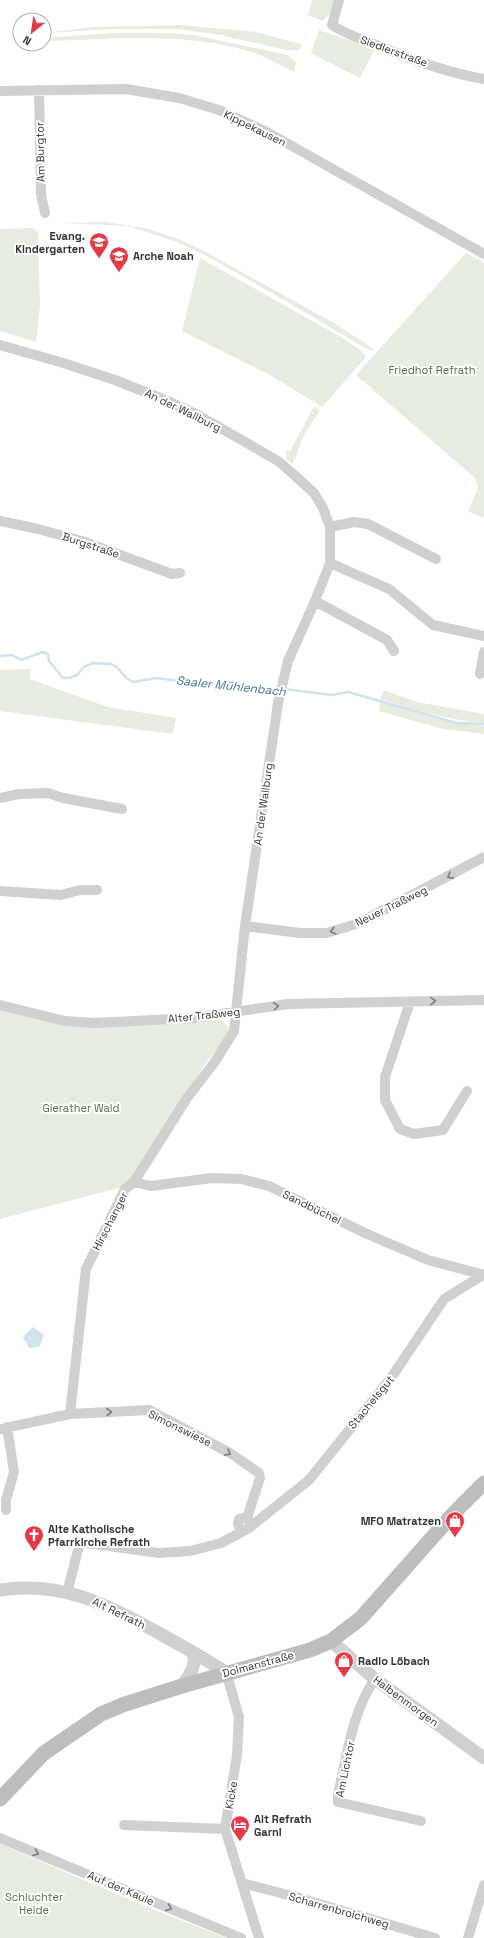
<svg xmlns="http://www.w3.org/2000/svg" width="484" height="1938" viewBox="0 0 484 1938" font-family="'Space Grotesk',sans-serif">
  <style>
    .green { fill: #e6ecdf }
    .water { fill: #cfe2ee }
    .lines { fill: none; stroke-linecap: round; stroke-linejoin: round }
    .stream { stroke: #cfe2ee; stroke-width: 2.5 }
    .minor { stroke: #d0d0d0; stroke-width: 10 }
    .tertiary { stroke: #d0d0d0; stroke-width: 13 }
    .secondary { stroke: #bdbdbd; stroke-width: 15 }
    .oneway { stroke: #7a7a7a }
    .labels { text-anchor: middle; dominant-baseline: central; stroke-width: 4; stroke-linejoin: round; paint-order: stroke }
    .street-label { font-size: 11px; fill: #333; stroke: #fff }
    .poi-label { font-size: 11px; font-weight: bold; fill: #333; stroke: #fff; text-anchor: start }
    .park-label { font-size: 11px; fill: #56703f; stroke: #fff }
    .water-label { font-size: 12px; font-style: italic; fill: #3f7597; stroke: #fff }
  </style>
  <rect width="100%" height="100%" fill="#fff"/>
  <path class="green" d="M 312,0 L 342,0 L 323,21 L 308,15 Z
    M 179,25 L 256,32 L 301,44 L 300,50 L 286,50 L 220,35 L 178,29 L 112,29 L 44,33 L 94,27 Z
    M 319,30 L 375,49 L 360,78 L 311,53 Z
    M 112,33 L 170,33 L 194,35 L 288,55 L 296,63 L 294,72 C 281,66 268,58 255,53 C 186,31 115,39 44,41 L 44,38 Z
    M 106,222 L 145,228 L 178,239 L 202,250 L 339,326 L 374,349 L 371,351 L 368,350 L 277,296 L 205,255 L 174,241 L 128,226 L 61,223 Z
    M 33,228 L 38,233 L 40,306 L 36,342 L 0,331 L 0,229 Z
    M 466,253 L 484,263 L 484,518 L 468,511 L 478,488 L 475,478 L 356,375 Z
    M 200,258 L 343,338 L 361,350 L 366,357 L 322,407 L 270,375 L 182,331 Z
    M 314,406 L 320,410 L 304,435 L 293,464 L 287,460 L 286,450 L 290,452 Z
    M 31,669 L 29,679 L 108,707 L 176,718 L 173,734 L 0,711 L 0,670 Z
    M 384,690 L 417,702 L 484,714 L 484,723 C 448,720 415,710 380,699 Z
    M 380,702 L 443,720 L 484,726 L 484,734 L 443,729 L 379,711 Z
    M 0,1007 L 71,1026 L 153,1025 L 222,1020 L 229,1028 L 225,1039 L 207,1061 L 133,1179 L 122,1187 L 0,1219 Z
    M 0,1844 L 128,1899 L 226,1938 L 0,1938 Z"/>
  <path class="water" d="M 33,1327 L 44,1335 L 39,1347 L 29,1348 L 23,1337 Z"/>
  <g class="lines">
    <path class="stream" d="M 0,656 L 12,655 L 21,660 L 43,652 L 48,654 L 49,661 L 63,678 L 69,678 L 77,675 L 84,667 L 93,663 L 111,664 L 117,667 L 126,678 L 133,682 L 156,678 L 195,683 L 278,689
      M 283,689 L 332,695 L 348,692 L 457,723 L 484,724"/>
    <path class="minor" d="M 339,0 L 332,25 C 345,34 361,39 376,45 C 410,59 447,73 484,79
      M 39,90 L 41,195 L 45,213
      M 0,91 L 126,89 L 179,98 L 219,110 L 267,132 L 484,254
      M 0,345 L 60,362 L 115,380 L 170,402 L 198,415 L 278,461 L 292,473 L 314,493 L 323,508 L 330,527 L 330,563 L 315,601 L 288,661 L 278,703 L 245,926 L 234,1031 L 214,1063 L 187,1098 L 134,1182 L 125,1189 L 86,1269 L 70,1414
      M 0,521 L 38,529 L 82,541 L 172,574 L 180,573
      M 330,527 L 354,522 L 368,524 L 436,559
      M 330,563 L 389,589 L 433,625 L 484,636
      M 315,601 L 387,640 L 394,651
      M 480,674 L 484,652
      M 0,798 L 19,794 L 48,793 L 63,798 L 122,809
      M 0,891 L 61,895 L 80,890 L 97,890
      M 245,926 L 300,933 L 327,933 L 359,923 L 484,857
      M 410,1002 L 385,1077 L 385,1100 L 400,1129 L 414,1134 L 443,1130 L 467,1091
      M 0,1005 L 65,1021 L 95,1023 L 193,1018 L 288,1004 L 484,1000
      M 134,1182 L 151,1186 L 212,1178 L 241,1179 L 269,1186 L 367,1234 L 428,1260 L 484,1275
      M 0,1429 L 70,1414 L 149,1410 L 230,1453 L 259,1473 L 260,1478 L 247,1518
      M 6,1510 L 6,1500 L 14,1472 L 7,1427
      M 242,1532 L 238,1524 L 239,1519 L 246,1517 L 250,1522
      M 67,1593 L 80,1542 L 159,1553 L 190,1551 L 221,1543 L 249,1528 L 309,1480 L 391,1378 L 444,1299 L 483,1275
      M 226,1672 L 239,1717 L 237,1755 L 225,1829 L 259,1938
      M 375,1679 C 352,1712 347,1756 338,1794 L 338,1802 L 421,1821
      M 124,1825 L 225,1829
      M 0,1838 L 241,1938
      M 242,1883 L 296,1897 L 435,1938
      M 468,1938 L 484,1885"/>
    <path class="tertiary" d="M 0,1590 C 60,1581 105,1603 155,1631 C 179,1644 203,1658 226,1672
      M 331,1641 L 375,1679 L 484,1758
      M 182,1686 C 190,1674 197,1666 193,1652"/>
    <path class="secondary" d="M 0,1799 L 44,1753 L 101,1714 L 125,1704 L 182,1686 L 310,1650 L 331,1641 L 361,1618 L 454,1513 L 484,1483"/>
  </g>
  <defs><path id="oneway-chevron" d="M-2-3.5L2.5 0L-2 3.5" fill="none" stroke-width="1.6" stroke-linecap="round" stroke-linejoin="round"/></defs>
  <g class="oneway">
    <use href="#oneway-chevron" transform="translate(450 876) rotate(152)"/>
    <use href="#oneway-chevron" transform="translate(333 931) rotate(165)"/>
    <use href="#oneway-chevron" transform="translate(433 1001) rotate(-1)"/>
    <use href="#oneway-chevron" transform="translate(276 1006) rotate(-9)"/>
    <use href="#oneway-chevron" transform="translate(109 1412) rotate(-3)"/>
    <use href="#oneway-chevron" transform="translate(228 1453) rotate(30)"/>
    <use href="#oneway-chevron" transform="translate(36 1853) rotate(21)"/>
    <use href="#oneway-chevron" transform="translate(169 1908) rotate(23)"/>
  </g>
  <defs>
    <symbol id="school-pin" viewBox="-11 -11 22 30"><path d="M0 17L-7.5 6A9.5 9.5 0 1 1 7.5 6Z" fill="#e63946" stroke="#fff"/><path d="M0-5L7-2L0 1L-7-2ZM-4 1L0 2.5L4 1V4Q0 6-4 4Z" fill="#fff"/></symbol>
    <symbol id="shop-pin" viewBox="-11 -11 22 30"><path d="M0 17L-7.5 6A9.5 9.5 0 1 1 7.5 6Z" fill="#e63946" stroke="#fff"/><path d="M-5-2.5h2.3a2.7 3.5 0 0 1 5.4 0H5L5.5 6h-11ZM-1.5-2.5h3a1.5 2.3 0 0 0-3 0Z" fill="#fff"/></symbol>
    <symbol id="church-pin" viewBox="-11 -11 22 30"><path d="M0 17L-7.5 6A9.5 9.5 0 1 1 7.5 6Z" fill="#e63946" stroke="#fff"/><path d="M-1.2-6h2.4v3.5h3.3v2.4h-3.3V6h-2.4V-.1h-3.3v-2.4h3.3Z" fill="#fff"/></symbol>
    <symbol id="hotel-pin" viewBox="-11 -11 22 30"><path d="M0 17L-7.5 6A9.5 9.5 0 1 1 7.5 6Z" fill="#e63946" stroke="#fff"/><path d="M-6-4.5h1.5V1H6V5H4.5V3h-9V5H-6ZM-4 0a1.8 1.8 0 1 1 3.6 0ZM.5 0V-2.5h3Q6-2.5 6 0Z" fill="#fff"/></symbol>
  </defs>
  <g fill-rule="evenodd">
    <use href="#school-pin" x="88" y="231" width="22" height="30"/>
    <use href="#school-pin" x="108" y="245" width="22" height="30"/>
    <use href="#shop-pin" x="444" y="1510" width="22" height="30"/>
    <use href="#church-pin" x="23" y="1524" width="22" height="30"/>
    <use href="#shop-pin" x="333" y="1650" width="22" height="30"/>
    <use href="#hotel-pin" x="229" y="1814" width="22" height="30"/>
  </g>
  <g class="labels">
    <g class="street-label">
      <text transform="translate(394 51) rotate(20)">Siedlerstraße</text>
      <text transform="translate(255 128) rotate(26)">Kippekausen</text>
      <text transform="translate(40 152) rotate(-91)">Am Burgtor</text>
      <text transform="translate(183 410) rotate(26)">An der Wallburg</text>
      <text transform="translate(91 545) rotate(18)">Burgstraße</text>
      <text transform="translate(263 804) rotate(-82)">An der Wallburg</text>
      <text transform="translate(391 906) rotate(-26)">Neuer Traßweg</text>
      <text transform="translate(204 1015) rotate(-6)">Alter Traßweg</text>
      <text transform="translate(312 1207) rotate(26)">Sandbüchel</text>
      <text transform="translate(110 1221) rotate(-63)">Hirschanger</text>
      <text transform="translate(371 1402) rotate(-51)">Stachelsgut</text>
      <text transform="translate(180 1428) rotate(26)">Simonswiese</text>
      <text transform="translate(119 1613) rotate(26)">Alt Refrath</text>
      <text transform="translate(258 1664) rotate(-15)">Dolmanstraße</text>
      <text transform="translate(406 1701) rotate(36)">Halbenmorgen</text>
      <text transform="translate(345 1769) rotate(-78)">Am Lichtor</text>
      <text transform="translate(231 1795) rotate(-80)">Kicke</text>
      <text transform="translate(121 1888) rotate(23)">Auf der Kaule</text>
      <text transform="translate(339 1910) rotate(16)">Scharrenbroichweg</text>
    </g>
    <g class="poi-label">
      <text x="85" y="236" text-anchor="end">Evang.<tspan x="85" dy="13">Kindergarten</tspan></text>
      <text x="133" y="256">Arche Noah</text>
      <text x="441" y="1521" text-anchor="end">MFO Matratzen</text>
      <text x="48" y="1529">Alte Katholische<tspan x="48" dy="13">Pfarrkirche Refrath</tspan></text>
      <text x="358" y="1661">Radio Löbach</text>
      <text x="254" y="1819">Alt Refrath<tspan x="254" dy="13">Garni</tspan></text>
    </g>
    <g class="park-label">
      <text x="432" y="370">Friedhof Refrath</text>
      <text x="81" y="1108">Gierather Wald</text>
      <text x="34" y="1897">Schluchter<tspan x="34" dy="13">Heide</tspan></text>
    </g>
    <g class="water-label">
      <text transform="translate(231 686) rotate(6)">Saaler Mühlenbach</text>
    </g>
  </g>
  <g transform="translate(32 32) rotate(210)"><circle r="19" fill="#ffffff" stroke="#adadad"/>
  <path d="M0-3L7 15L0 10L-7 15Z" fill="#e63946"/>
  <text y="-6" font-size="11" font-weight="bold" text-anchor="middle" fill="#333333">N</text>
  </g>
</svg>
